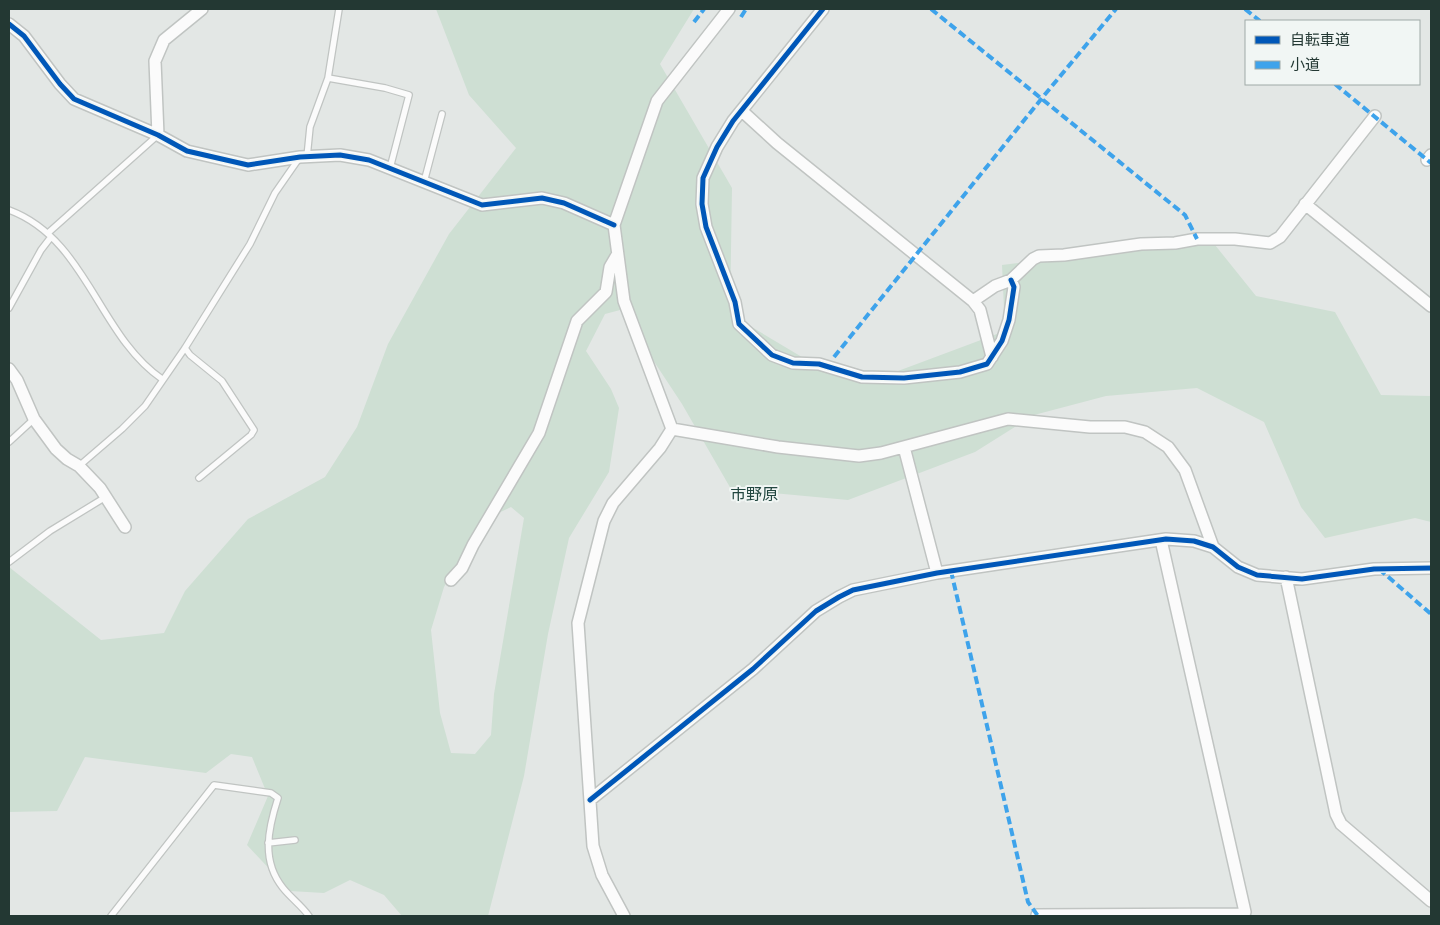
<svg xmlns="http://www.w3.org/2000/svg" width="1440" height="925" viewBox="0 0 1440 925" font-family="'Nunito Sans','Noto Sans JP',sans-serif">
  <style>
    .green { fill: #cedfd3; fill-rule: evenodd }
    .lines { fill: none; stroke-linecap: round; stroke-linejoin: round }
    .service-casing { stroke: #c0c4c2; stroke-width: 8 }
    .minor-casing { stroke: #c0c4c2; stroke-width: 14 }
    .service { stroke: #fbfbfb; stroke-width: 5.5 }
    .minor { stroke: #fbfbfb; stroke-width: 11 }
    .quiet { stroke: #3ea3eb; stroke-width: 4; stroke-dasharray: 8 4; stroke-linecap: butt }
    .cycleway-casing { stroke: #f1f6f4; stroke-width: 8 }
    .cycleway { stroke: #0057b8; stroke-width: 5 }
    .labels { text-anchor: middle; dominant-baseline: central; stroke-width: 4; stroke-linejoin: round; paint-order: stroke }
    .quarter-label { font-size: 16px; fill: #224740; stroke: #f1f6f4 }
  </style>
  <rect width="100%" height="100%" fill="#e3e7e5"/>
  <path class="green" d="M 436,9 L 694,9 L 660,64 L 732,188 L 730,314 L 822,369 L 898,371 L 1005,331 L 1002,265 L 1211,240 L 1256,296 L 1335,312 L 1381,395 L 1431,396 L 1431,522 L 1415,518 L 1325,538 L 1301,507 L 1264,422 L 1197,388 L 1106,396 L 1034,415 L 975,452 L 848,500 L 731,489 L 682,404 L 620,310 L 605,314 L 586,351 L 611,389 L 619,408 L 609,472 L 569,538 L 548,634 L 524,776 L 488,916 L 402,916 L 384,895 L 350,880 L 324,893 L 290,891 L 247,845 L 268,796 L 252,757 L 231,754 L 206,773 L 85,757 L 57,811 L 9,812 L 9,567 L 101,640 L 164,633 L 185,591 L 248,519 L 325,477 L 357,427 L 388,344 L 449,234 L 516,148 L 469,95 ZM 511,507 L 524,518 L 494,694 L 491,735 L 475,754 L 451,753 L 440,713 L 431,630 L 444,587 L 480,522 Z"/>
  <g class="lines">
    <defs>
      <path id="service" d="M 328,78 L 385,88 L 409,95 L 390,168
        M 307,157 L 310,127 L 328,78 L 339,9
        M 424,182 L 442,114
        M 9,210 C 87,239 98,335 162,379
        M 48,233 L 158,135
        M 9,308 L 41,250 L 51,237
        M 185,348 L 190,355 L 222,381 L 254,430 L 251,435 L 199,478
        M 9,442 L 34,419
        M 79,466 L 122,429 L 145,406 L 185,348 L 250,244 L 275,193 L 300,157
        M 9,562 L 50,531 L 104,498
        M 268,843 L 295,840
        M 111,916 L 214,785 L 271,793 L 278,798 C 268,829 261,861 283,888 C 291,898 301,905 309,916"/>
      <path id="minor" d="M 823,9 L 733,121 L 717,147 L 703,178 L 702,204 L 706,227 L 735,302 L 739,324 L 772,355 L 793,363 L 819,364 L 862,377 L 904,378 L 960,372 L 987,364 L 1002,341 L 1009,320 L 1014,287 L 1011,280
        M 9,24 L 24,36 L 60,84 L 74,99 L 158,135 L 187,151 L 248,165 L 300,157 L 340,155 L 369,160 L 482,205 L 542,198 L 564,203 L 614,225
        M 742,111 L 777,143 L 973,301 L 980,310 L 992,357
        M 158,135 L 155,61 L 164,40 L 202,9
        M 1427,160 L 1431,155
        M 1305,204 L 1431,306
        M 973,301 L 995,286 L 1011,280 L 1033,259 L 1039,256 L 1064,255 L 1141,244 L 1175,243 L 1197,239 L 1235,239 L 1270,243 L 1280,237 L 1375,116
        M 9,369 L 17,380 L 34,419 L 56,449 L 67,459 L 79,466 L 100,488 L 125,527
        M 672,429 L 778,447 L 859,456 L 881,453 L 1008,419 L 1090,427 L 1125,427 L 1145,432 L 1168,447 L 1185,470 L 1213,547
        M 672,429 L 624,301 L 614,225 L 657,101 L 729,9
        M 904,447 L 937,573
        M 1286,577 L 1336,814 L 1341,824 L 1431,901
        M 451,580 L 462,568 L 473,545 L 539,433 L 577,321 L 606,292 L 610,267 L 617,255
        M 590,800 L 753,669 L 816,611 L 839,597 L 853,590 L 937,573 L 1166,539 L 1194,541 L 1213,547 L 1238,567 L 1257,575 L 1302,579 L 1374,569 L 1431,568
        M 1037,915 L 1243,914 L 1245,912 L 1161,540
        M 624,916 L 602,875 L 593,846 L 578,623 L 604,521 L 613,503 L 660,448 L 672,429"/>
    </defs>
    <use href="#service" class="service-casing"/>
    <use href="#minor" class="minor-casing"/>
    <use href="#service" class="service"/>
    <use href="#minor" class="minor"/>
    <path class="quiet" d="M 931,9 L 1185,215 L 1197,239
      M 1245,9 L 1260,21
      M 741,17 L 746,9
      M 694,22 L 704,9
      M 1335,84 L 1431,163
      M 834,357 L 1042,98 L 1116,9
      M 1379,569 L 1431,614
      M 951,571 L 1028,902 L 1038,916"/>
    <defs>
      <path id="cycleway" d="M 823,9 L 733,121 L 717,147 L 703,178 L 702,204 L 706,227 L 735,302 L 739,324 L 772,355 L 793,363 L 819,364 L 862,377 L 904,378 L 960,372 L 987,364 L 1002,341 L 1009,320 L 1014,287 L 1011,280
        M 9,24 L 24,36 L 60,84 L 74,99 L 158,135 L 187,151 L 248,165 L 300,157 L 340,155 L 369,160 L 482,205 L 542,198 L 564,203 L 614,225
        M 590,800 L 753,669 L 816,611 L 839,597 L 853,590 L 937,573 L 1166,539 L 1194,541 L 1213,547 L 1238,567 L 1257,575 L 1302,579 L 1374,569 L 1431,568"/>
    </defs>
    <use href="#cycleway" class="cycleway-casing"/>
    <use href="#cycleway" class="cycleway"/>
  </g>
  <g class="labels">
    <g class="quarter-label">
      <text x="754" y="495">市野原</text>
    </g>
  </g>
  <rect width="1440" height="925" fill="none" stroke="#233833" stroke-width="20"/>
  <rect x="1245" y="20" width="175" height="65" fill="#f1f6f4" stroke="#9faaa7"/>
  <rect x="1255" y="36" width="25" height="8" fill="#0057b8" stroke="#9faaa7"/>
  <text x="1290" y="45" font-size="15" fill="#233833">自転車道</text>
  <rect x="1255" y="61" width="25" height="8" fill="#3ea3eb" stroke="#9faaa7"/>
  <text x="1290" y="70" font-size="15" fill="#233833">小道</text>
</svg>
